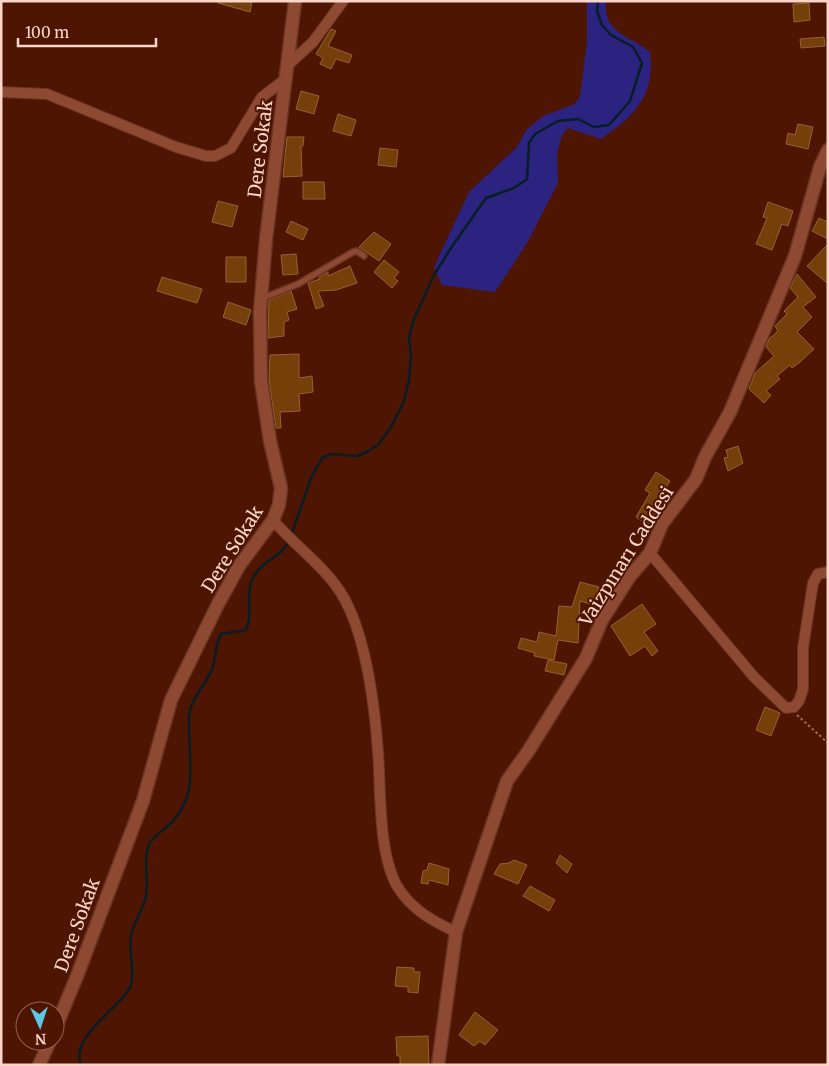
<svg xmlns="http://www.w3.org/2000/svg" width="829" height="1066" viewBox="0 0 829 1066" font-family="Merriweather,serif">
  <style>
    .green { fill: #2c2380 }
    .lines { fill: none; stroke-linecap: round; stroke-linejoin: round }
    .stream { stroke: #061e24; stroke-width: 2.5 }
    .building { fill: #753f09; stroke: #956135 }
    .service-casing { stroke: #693422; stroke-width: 8 }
    .minor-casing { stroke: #693422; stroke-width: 12 }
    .tertiary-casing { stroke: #693422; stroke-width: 15 }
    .path { stroke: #9d6e5f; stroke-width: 2; stroke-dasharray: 2.5 2.5; stroke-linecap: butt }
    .service { stroke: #8d4932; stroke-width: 5 }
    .minor { stroke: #8d4932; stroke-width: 10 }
    .tertiary { stroke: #8d4932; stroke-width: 12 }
    .labels { text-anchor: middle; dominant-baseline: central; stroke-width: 4; stroke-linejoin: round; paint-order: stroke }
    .street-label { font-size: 18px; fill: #fad5c9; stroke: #4d1502 }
  </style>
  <rect width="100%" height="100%" fill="#4d1502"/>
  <path class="green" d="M 587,1 L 606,2 C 604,34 629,35 650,52 C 655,97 635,115 601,139 L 568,128 L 562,135 L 557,154 L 558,183 L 527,243 L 495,292 L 442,285 L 434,267 L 469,192 L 517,147 L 527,129 L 543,116 L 575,104 L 580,96 L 587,42 Z"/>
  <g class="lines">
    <path class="stream" d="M 291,536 L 311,478 L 322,458 L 332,454 L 357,456 L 367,452 L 379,444 L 391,427 L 404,401 L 409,380 L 411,357 L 409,337 L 414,319 L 434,275 L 453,245 L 486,198 L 514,188 L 527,179 L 529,143 L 535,134 L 558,121 L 578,119 L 594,127 L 609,125 L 630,101 L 642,63 L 633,47 L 611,35 L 602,25 L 597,11 L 598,1
      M 81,1065 C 69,1035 124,1006 131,985 C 135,969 128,951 131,935 C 134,922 143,910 146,896 C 149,880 143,863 148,847 C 152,836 163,831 171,823 C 180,814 186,802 189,790 C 193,766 188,742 189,718 C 189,699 207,684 213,667 C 216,655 215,645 221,634 L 246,630 C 254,612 245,595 252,580 C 260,561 281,558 289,541"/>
  </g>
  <path class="building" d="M 218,1 L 252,1 L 250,12 L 218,3 Z
    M 809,3 L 810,20 L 794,22 L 793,4 Z
    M 331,29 L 336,31 L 328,46 L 352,55 L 349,63 L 336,59 L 331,69 L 320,64 L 323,58 L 316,54 Z
    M 824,37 L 825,46 L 801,48 L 800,39 Z
    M 301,91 L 319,96 L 314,114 L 296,109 Z
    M 338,114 L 356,120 L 351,136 L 333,131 Z
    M 798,124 L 813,127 L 808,149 L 786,144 L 788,133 L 795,135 Z
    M 287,137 L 304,137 L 303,146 L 301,146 L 302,176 L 283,177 Z
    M 380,148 L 398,150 L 396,167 L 378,165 Z
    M 303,182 L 324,182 L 325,199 L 303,199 Z
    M 218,201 L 238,206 L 232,227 L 212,222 Z
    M 768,202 L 793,211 L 788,226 L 782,224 L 772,250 L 756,244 L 767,218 L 763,217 Z
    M 819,218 L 828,222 L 828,239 L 812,231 Z
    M 291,221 L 308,229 L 303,240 L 286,232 Z
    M 374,232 L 391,244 L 379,261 L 359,247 Z
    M 828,244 L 828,284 L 807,266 Z
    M 296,254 L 298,274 L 283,275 L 281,255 Z
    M 226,257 L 246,257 L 246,282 L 226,282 Z
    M 384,260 L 399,272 L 394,278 L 398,281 L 392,288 L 374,272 Z
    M 350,266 L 357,283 L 336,290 L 318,291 L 324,306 L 316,309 L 308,283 L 320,279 L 319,277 L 328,272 L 328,276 Z
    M 797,274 L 816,297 L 803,307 L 812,317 L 797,332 L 814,349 L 800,362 L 792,368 L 790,365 L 777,376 L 780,379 L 766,391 L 771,395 L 764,403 L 749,389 L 755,373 L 774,356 L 766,347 L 769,339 L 778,331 L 775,326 L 787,314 L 784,311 L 798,297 L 790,288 Z
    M 162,277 L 202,289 L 197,303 L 157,291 Z
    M 291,291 L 297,309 L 287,312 L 289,320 L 284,322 L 284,336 L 268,338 L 269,300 Z
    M 228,302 L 251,310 L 246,325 L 223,317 Z
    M 299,354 L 299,378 L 312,376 L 313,392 L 299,394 L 300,411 L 280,412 L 281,428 L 276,428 L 269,380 L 270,355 Z
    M 738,446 L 743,463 L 728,471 L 724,458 L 728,457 L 726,450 Z
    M 656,472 L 670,481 L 655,506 L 658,508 L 648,525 L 636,517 L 650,493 L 645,490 Z
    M 580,582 L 599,587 L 594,605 L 580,601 L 578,643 L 558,640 L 554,660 L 534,656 L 535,653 L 518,648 L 521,638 L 537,642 L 539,632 L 556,636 L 559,606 L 572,607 Z
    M 642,604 L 656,624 L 644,632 L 658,651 L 652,656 L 645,646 L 630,656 L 611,626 Z
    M 548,660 L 567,664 L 564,675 L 545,671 Z
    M 765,707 L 780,713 L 771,736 L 756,730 Z
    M 560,855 L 572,864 L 567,873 L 556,863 Z
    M 514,860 L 527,865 L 518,884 L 494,874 L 500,864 L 509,863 Z
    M 429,863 L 449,869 L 448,885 L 429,880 L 428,884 L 421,883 L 423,871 L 427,870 Z
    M 530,886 L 555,900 L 549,911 L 523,896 Z
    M 397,967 L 414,968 L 414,972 L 420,972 L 418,993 L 408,992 L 408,987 L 395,986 Z
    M 475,1012 L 498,1030 L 485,1045 L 480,1041 L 474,1046 L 459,1035 Z
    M 428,1036 L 429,1065 L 400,1065 L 400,1056 L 397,1056 L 396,1037 Z"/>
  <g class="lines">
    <defs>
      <path id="service" d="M 263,298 L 298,284 L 353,252 L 357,251 L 364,256"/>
      <path id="minor" d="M 289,64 L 313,42 L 343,1
        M 1,92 L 47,94 L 176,147 L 206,156 L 215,156 L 231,148 L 262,97 L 287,78
        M 273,520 C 298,550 333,571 349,608 C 367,647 375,709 378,752 C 381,790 378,852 397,886 C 411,909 432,921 456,932
        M 650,553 L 754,677 L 786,708 L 794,707 L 799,701 L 803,689 L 803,648 L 813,583 L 818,574 L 828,572"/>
      <path id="tertiary" d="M 55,1029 L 77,976 L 143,801 L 171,700 L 218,604 L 239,566 L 273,520 L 279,505 L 281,488 L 270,441 L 261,381 L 260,312 L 266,239 L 295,1
        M 39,1065 L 50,1041
        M 438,1065 L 456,932 L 507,781 L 529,750 L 586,658 L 602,620 L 630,576 L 650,553 L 662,524 L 696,479 L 705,457 L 730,412 L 795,256 L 820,167 L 828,150"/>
    </defs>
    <use href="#service" class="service-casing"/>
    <use href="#minor" class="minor-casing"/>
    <use href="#tertiary" class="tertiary-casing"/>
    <path class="path" d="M 797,715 L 828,743"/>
    <use href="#service" class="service"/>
    <use href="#minor" class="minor"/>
    <use href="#tertiary" class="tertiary"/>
  </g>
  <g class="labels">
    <g class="street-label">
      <text transform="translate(260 149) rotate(-83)">Dere Sokak</text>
      <text transform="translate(232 549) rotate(-58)">Dere Sokak</text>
      <text transform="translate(626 556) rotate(-58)">Vaizpınarı Caddesi</text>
      <text transform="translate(77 925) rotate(-70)">Dere Sokak</text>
    </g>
  </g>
  <rect width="829" height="1066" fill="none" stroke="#fad5c9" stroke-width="5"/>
  <g transform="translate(40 1026) rotate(177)"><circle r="24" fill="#4d1502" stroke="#926252"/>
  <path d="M0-4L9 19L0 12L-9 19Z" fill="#5ac8e6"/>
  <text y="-8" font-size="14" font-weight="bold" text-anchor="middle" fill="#fad5c9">N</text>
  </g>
  <path d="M18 38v8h138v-8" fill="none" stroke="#fad5c9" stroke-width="2.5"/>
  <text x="25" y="38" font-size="15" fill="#fad5c9" stroke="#4d1502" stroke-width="4" paint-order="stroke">100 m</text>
</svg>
